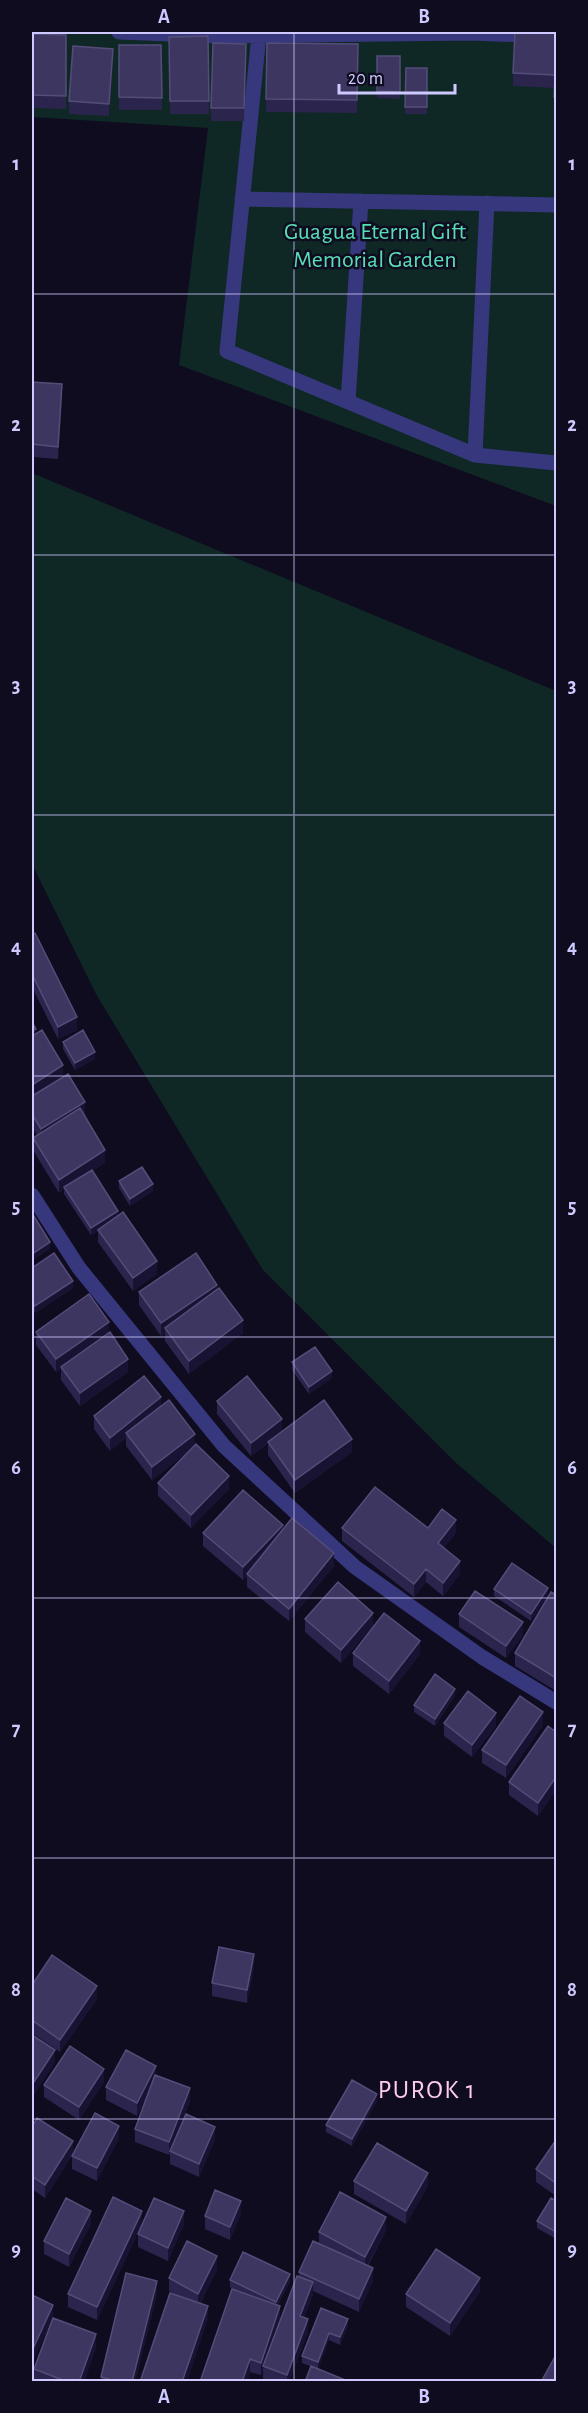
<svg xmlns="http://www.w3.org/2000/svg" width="588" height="2413" viewBox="0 0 588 2413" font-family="'Alegreya Sans',sans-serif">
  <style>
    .green { fill: #0f2826 }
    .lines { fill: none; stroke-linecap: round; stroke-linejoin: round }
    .minor { stroke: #37377d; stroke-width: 15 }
    .wall { fill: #2b244c }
    .shaded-wall { fill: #181332 }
    .building { fill: #3d3660; stroke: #544d79; stroke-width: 1.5 }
    .grid { fill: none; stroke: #cec9ff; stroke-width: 1.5; stroke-opacity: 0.55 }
    .labels { text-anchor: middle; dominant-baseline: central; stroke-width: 5; stroke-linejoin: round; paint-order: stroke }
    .park-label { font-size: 24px; fill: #57ddb7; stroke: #0e0c1e }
    .neighbourhood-label { font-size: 26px; letter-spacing: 1.5px; fill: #ffcbee; stroke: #0e0c1e }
    .neatline { fill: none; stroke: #cec9ff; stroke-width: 2 }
    .grid-label { font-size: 20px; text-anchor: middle; font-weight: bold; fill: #cec9ff }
  </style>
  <rect width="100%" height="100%" fill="#0e0c1e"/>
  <path class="green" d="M 32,32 L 556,32 L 556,506 L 179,365 L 208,128 L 32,117 Z
    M 32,473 L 556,691 L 556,1548 L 455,1462 L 263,1270 L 96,994 L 32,864 Z"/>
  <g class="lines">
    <path class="minor" d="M 119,32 L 221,36 L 471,33 L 556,36
      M 259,35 L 227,351 L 475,455 L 556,463
      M 242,199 L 556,205
      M 348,402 L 361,201
      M 475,455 L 487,203
      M 32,1195 L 79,1268 L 224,1446 L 355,1567 L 482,1657 L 556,1702"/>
  </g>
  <path class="wall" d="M 556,32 L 556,110 L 554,110 L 554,88 L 513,86 L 513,73 Z
    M 32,34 L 66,35 L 66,109 L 32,108 Z
    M 208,36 L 209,114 L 170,114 L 169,37 Z
    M 267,43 L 358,44 L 357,113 L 266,112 Z
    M 246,44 L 244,121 L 211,121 L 211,108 Z
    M 119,45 L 161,45 L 162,110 L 119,110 Z
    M 377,56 L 400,56 L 400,99 L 377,98 Z
    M 113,62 L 109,116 L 69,114 L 69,101 Z
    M 406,68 L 427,68 L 427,114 L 405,114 Z
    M 32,382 L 62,397 L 58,459 L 32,457 Z
    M 32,935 L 77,1030 L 58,1039 L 32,987 Z
    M 32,1022 L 36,1033 L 63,1077 L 85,1115 L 84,1116 L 105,1163 L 92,1171 L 118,1216 L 157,1274 L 133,1291 L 98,1242 L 98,1231 L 91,1235 L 64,1194 L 64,1189 L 59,1193 L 33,1150 L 33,1138 L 37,1135 L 32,1127 Z
    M 63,1042 L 95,1059 L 75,1070 L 63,1049 Z
    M 119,1181 L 153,1191 L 130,1206 L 119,1188 Z
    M 32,1268 L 73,1288 L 35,1313 L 32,1307 Z
    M 217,1289 L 243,1333 L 189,1374 L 165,1341 L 165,1334 L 161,1336 L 139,1305 L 139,1292 Z
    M 36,1332 L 109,1333 L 128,1372 L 80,1406 L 61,1380 L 61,1369 L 56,1372 L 36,1345 Z
    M 292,1362 L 332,1378 L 309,1394 L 292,1370 Z
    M 217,1401 L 282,1431 L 352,1452 L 295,1493 L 268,1455 L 268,1443 L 251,1456 L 217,1414 Z
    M 161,1405 L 195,1445 L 229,1489 L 191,1528 L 158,1496 L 158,1483 L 189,1451 L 152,1480 L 126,1446 L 126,1438 L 110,1451 L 94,1429 L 94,1416 Z
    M 342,1528 L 428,1528 L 456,1533 L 444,1548 L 460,1574 L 443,1596 L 426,1582 L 414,1597 L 342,1541 Z
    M 283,1530 L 334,1566 L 289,1621 L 247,1587 L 247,1576 L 243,1580 L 203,1546 L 203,1533 Z
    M 494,1589 L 548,1595 L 531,1621 L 494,1596 Z
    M 556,1595 L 556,1691 L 515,1666 L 515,1653 Z
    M 459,1614 L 523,1635 L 506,1658 L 459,1627 Z
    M 305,1619 L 373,1626 L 341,1663 L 305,1632 Z
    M 353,1653 L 420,1654 L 389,1694 L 353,1666 Z
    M 455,1696 L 435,1726 L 414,1712 L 414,1705 Z
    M 444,1723 L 496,1726 L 472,1757 L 444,1736 Z
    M 543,1725 L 506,1778 L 482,1763 L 482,1750 Z
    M 556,1732 L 556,1790 L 538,1816 L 509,1795 L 509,1782 Z
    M 254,1967 L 247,2003 L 212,1996 L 212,1983 Z
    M 32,1985 L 97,1999 L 60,2052 L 32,2033 Z
    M 156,2075 L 190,2101 L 178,2133 L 215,2140 L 199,2177 L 170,2164 L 170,2154 L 169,2155 L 135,2142 L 135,2129 L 147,2096 L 137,2116 L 106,2100 L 106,2087 Z
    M 104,2082 L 79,2120 L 44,2097 L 44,2085 Z
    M 377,2101 L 352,2146 L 326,2132 L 326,2125 Z
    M 32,2127 L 73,2154 L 45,2198 L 32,2189 Z
    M 119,2138 L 97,2181 L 72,2169 L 72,2156 Z
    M 556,2140 L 556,2196 L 536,2182 L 536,2169 Z
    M 354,2181 L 428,2186 L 406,2224 L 354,2194 Z
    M 556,2201 L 556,2239 L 537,2228 L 537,2221 Z
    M 241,2214 L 230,2240 L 205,2229 L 205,2216 Z
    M 91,2224 L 69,2267 L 44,2254 L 44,2241 Z
    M 142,2224 L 97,2320 L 68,2307 L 68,2294 Z
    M 184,2224 L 168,2261 L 138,2247 L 138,2234 Z
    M 386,2230 L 368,2266 L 373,2281 L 359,2312 L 313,2291 L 313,2295 L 304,2318 L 308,2332 L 289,2382 L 270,2382 L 263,2379 L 263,2368 L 261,2375 L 250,2372 L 247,2382 L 201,2382 L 201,2379 L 233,2289 L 230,2287 L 230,2280 L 290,2281 L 278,2305 L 280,2319 L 270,2347 L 299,2277 L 299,2272 L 319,2243 L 319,2232 Z
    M 217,2269 L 200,2304 L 208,2319 L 177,2296 L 169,2291 L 169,2278 Z
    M 480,2291 L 450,2336 L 406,2307 L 406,2294 Z
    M 157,2294 L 135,2382 L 101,2382 L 101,2377 Z
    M 321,2308 L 348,2326 L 340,2345 L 329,2340 L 318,2369 L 302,2363 L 302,2356 Z
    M 96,2347 L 84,2382 L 34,2382 L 34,2369 Z"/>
  <path class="shaded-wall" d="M 113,49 L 113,62 L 109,116 L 109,104 Z
    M 62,384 L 62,397 L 58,459 L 58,447 Z
    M 77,1017 L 77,1030 L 58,1039 L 58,1027 Z
    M 36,1029 L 36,1041 L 32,1044 L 32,1031 Z
    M 95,1052 L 95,1059 L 75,1070 L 75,1063 Z
    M 63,1065 L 63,1078 L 32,1097 L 32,1085 Z
    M 85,1102 L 85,1115 L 41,1142 L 41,1129 Z
    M 105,1150 L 105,1163 L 65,1189 L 64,1187 L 64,1189 L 59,1193 L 59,1180 Z
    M 153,1184 L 153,1191 L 130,1206 L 130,1199 Z
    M 118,1211 L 118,1218 L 91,1235 L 91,1228 Z
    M 50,1242 L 50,1249 L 32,1261 L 32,1254 Z
    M 157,1261 L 157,1274 L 133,1291 L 133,1278 Z
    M 73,1281 L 73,1288 L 35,1313 L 35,1306 Z
    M 217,1285 L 217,1298 L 165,1328 L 165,1334 L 161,1336 L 161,1323 Z
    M 243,1320 L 243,1333 L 189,1374 L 189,1361 Z
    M 109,1322 L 109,1335 L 61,1367 L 61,1369 L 56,1372 L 56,1359 Z
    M 128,1359 L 128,1372 L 80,1406 L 80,1393 Z
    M 332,1371 L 332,1378 L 309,1394 L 309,1387 Z
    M 161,1397 L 161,1410 L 126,1433 L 126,1438 L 110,1451 L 110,1438 Z
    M 282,1419 L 282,1431 L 251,1456 L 251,1443 Z
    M 195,1434 L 195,1446 L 152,1480 L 152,1467 Z
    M 352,1439 L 352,1452 L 295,1493 L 295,1480 Z
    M 229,1476 L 229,1489 L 191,1528 L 191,1515 Z
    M 456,1520 L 456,1533 L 438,1556 L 438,1543 Z
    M 283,1525 L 283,1538 L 247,1574 L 247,1576 L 243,1580 L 243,1567 Z
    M 334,1553 L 334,1566 L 289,1621 L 289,1609 Z
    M 460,1561 L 460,1574 L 443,1596 L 443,1583 Z
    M 426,1569 L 426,1582 L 414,1597 L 414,1584 Z
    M 548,1588 L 548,1595 L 531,1621 L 531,1614 Z
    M 373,1613 L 373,1626 L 341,1663 L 341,1650 Z
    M 523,1622 L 523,1635 L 506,1658 L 506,1646 Z
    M 420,1641 L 420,1654 L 389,1694 L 389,1681 Z
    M 455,1689 L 455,1696 L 435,1726 L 435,1719 Z
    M 543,1712 L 543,1725 L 506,1778 L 506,1765 Z
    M 496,1713 L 496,1726 L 472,1757 L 472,1745 Z
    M 556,1777 L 556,1790 L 538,1816 L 538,1803 Z
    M 254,1954 L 254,1967 L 247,2003 L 247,1990 Z
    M 97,1986 L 97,1999 L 60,2052 L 60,2040 Z
    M 55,2050 L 55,2063 L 32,2098 L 32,2085 Z
    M 156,2066 L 156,2079 L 137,2116 L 137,2103 Z
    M 104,2069 L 104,2082 L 79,2120 L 79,2107 Z
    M 190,2088 L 190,2101 L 171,2152 L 170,2151 L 169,2155 L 169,2142 Z
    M 377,2094 L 377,2101 L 352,2146 L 352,2139 Z
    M 119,2126 L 119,2138 L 97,2181 L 97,2168 Z
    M 215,2127 L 215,2140 L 199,2177 L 199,2164 Z
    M 73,2141 L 73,2154 L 45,2198 L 45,2185 Z
    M 428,2173 L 428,2186 L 406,2224 L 406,2211 Z
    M 241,2201 L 241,2214 L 230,2240 L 230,2227 Z
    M 91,2211 L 91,2224 L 69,2267 L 69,2254 Z
    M 142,2211 L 142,2224 L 97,2320 L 97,2307 Z
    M 184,2211 L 184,2224 L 168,2261 L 168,2248 Z
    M 386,2217 L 386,2230 L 365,2270 L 365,2257 Z
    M 217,2256 L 217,2269 L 198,2307 L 198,2294 Z
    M 373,2268 L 373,2281 L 359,2312 L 359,2299 Z
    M 290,2274 L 290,2281 L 276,2309 L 276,2302 Z
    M 480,2278 L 480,2291 L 450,2336 L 450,2323 Z
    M 157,2281 L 157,2294 L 135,2382 L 132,2382 Z
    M 313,2282 L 313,2295 L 300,2329 L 300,2316 Z
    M 53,2305 L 53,2318 L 32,2364 L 32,2351 Z
    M 208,2306 L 208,2319 L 187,2382 L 182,2382 Z
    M 280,2306 L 280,2319 L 261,2375 L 261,2363 Z
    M 308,2319 L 308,2332 L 289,2382 L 287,2382 L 287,2375 Z
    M 348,2319 L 348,2326 L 340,2345 L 340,2337 Z
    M 329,2333 L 329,2340 L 318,2370 L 318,2362 Z
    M 96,2334 L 96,2347 L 84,2382 L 79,2382 Z
    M 250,2359 L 250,2372 L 247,2382 L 242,2382 Z"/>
  <path class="building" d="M 515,32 L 556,32 L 556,97 L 554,97 L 555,75 L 513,73 Z
    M 32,34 L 66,35 L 66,96 L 32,95 Z
    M 208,36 L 209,101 L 170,101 L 169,37 Z
    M 213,43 L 246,44 L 244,108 L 211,108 Z
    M 267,43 L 358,44 L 357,100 L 266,99 Z
    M 119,45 L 161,45 L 162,98 L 119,97 Z
    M 73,46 L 113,49 L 109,104 L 69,101 Z
    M 377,56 L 400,56 L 400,92 L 377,91 Z
    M 406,68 L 427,68 L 427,107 L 405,107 Z
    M 32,382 L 62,384 L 58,447 L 32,444 Z
    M 35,933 L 77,1017 L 58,1027 L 32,974 L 32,935 Z
    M 32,1022 L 36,1029 L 32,1031 Z
    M 42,1030 L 63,1065 L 32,1085 L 32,1036 Z
    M 83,1030 L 95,1052 L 75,1063 L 63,1042 Z
    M 68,1074 L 85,1102 L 41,1129 L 32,1114 L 32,1096 Z
    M 80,1108 L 105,1150 L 59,1180 L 33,1138 Z
    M 142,1167 L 153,1184 L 130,1199 L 119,1181 Z
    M 92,1170 L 118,1211 L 91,1228 L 64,1187 Z
    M 123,1212 L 157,1261 L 133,1278 L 98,1230 Z
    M 32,1213 L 50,1242 L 32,1254 Z
    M 54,1253 L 73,1281 L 35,1306 L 32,1300 L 32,1268 Z
    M 196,1253 L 217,1285 L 161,1323 L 139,1292 Z
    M 219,1288 L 243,1320 L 189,1361 L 165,1328 Z
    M 89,1294 L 109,1322 L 56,1359 L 36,1332 Z
    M 110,1332 L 128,1359 L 80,1393 L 61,1367 Z
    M 315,1347 L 332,1371 L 309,1387 L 292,1362 Z
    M 144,1376 L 161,1397 L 110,1438 L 94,1416 Z
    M 247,1376 L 282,1419 L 251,1443 L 217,1401 Z
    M 169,1400 L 195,1434 L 152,1467 L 126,1433 Z
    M 324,1400 L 352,1439 L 295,1480 L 268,1442 Z
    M 196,1444 L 229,1476 L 191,1515 L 158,1483 Z
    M 375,1487 L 428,1528 L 442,1509 L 456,1520 L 438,1543 L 460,1561 L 443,1583 L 426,1569 L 414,1584 L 342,1528 Z
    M 243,1490 L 283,1525 L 243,1567 L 203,1533 Z
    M 292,1518 L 334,1553 L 289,1609 L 247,1574 Z
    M 512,1563 L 548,1588 L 531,1614 L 494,1589 Z
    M 338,1582 L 373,1613 L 341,1650 L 305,1619 Z
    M 475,1591 L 523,1622 L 506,1646 L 459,1614 Z
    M 551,1592 L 556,1595 L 556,1678 L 515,1653 Z
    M 384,1613 L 420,1641 L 389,1681 L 353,1653 Z
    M 435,1674 L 455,1689 L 435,1719 L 414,1705 Z
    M 468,1691 L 496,1713 L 472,1745 L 444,1723 Z
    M 520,1696 L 543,1712 L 506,1765 L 482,1750 Z
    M 548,1726 L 556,1732 L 556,1777 L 538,1803 L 509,1782 Z
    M 219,1947 L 254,1954 L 247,1990 L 212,1983 Z
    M 52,1955 L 97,1986 L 60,2040 L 32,2020 L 32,1985 Z
    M 32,2035 L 55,2050 L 32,2085 Z
    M 70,2046 L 104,2069 L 79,2107 L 44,2085 Z
    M 126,2050 L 156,2066 L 137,2103 L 106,2087 Z
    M 155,2075 L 190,2088 L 169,2142 L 135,2129 Z
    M 352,2080 L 377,2094 L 352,2139 L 326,2125 Z
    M 95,2113 L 119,2126 L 97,2168 L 72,2156 Z
    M 186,2114 L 215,2127 L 199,2164 L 170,2151 Z
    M 37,2118 L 73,2141 L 45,2185 L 32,2176 L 32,2127 Z
    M 556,2140 L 556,2183 L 536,2169 Z
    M 377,2143 L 428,2173 L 406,2211 L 354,2181 Z
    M 215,2190 L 241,2201 L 230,2227 L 205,2216 Z
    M 340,2192 L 386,2217 L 365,2257 L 319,2232 Z
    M 113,2197 L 142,2211 L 97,2307 L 68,2294 Z
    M 66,2198 L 91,2211 L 69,2254 L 44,2241 Z
    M 154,2198 L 184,2211 L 168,2248 L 138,2234 Z
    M 551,2198 L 556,2201 L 556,2232 L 537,2221 Z
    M 187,2241 L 217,2256 L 198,2294 L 169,2278 Z
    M 313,2241 L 373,2268 L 359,2299 L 299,2272 Z
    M 436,2249 L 480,2278 L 450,2323 L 406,2294 Z
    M 243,2252 L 290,2274 L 276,2302 L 230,2280 Z
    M 126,2273 L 157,2281 L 132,2382 L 120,2382 L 101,2377 Z
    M 297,2276 L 313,2282 L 300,2316 L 308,2319 L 287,2375 L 263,2366 Z
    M 232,2289 L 280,2306 L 261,2363 L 250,2359 L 242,2382 L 209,2382 L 201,2379 Z
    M 170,2293 L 208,2306 L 182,2382 L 140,2382 Z
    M 32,2295 L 53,2305 L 32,2351 Z
    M 321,2308 L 348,2319 L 340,2337 L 329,2333 L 318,2362 L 302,2356 Z
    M 53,2318 L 96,2334 L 79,2382 L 68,2382 L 34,2369 Z
    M 556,2355 L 556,2382 L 541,2382 Z
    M 311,2366 L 350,2382 L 305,2382 Z"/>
  <path class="grid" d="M 294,32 L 294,2382M 32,294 L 556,294M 32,555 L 556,555M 32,815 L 556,815M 32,1076 L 556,1076M 32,1337 L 556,1337M 32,1598 L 556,1598M 32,1858 L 556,1858M 32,2119 L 556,2119"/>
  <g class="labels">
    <g class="park-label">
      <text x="375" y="232">Guagua Eternal Gift<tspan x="375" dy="28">Memorial Garden</tspan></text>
    </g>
    <g class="neighbourhood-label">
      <text x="427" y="2090">PUROK 1</text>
    </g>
  </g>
  <rect width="588" height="2413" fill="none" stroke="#0e0c1e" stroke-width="66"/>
  <path d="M339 84v9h116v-9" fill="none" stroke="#cec9ff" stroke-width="3"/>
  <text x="348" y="84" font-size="18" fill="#cec9ff" stroke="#0e0c1e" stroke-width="4.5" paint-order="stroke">20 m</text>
  <rect x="33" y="33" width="522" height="2347" class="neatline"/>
  <g class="grid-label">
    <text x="164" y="23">A</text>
    <text x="424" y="23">B</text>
    <text x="16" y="170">1</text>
    <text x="572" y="170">1</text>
    <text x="16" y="431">2</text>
    <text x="572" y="431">2</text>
    <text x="16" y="692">3</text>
    <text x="572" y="692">3</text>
    <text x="16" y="953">4</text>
    <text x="572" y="953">4</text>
    <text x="16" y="1213">5</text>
    <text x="572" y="1213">5</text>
    <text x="16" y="1474">6</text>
    <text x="572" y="1474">6</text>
    <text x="16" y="1735">7</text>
    <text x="572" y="1735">7</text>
    <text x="16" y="1996">8</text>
    <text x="572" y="1996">8</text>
    <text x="16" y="2256">9</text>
    <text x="572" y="2256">9</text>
    <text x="164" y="2403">A</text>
    <text x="424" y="2403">B</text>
  </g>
</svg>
